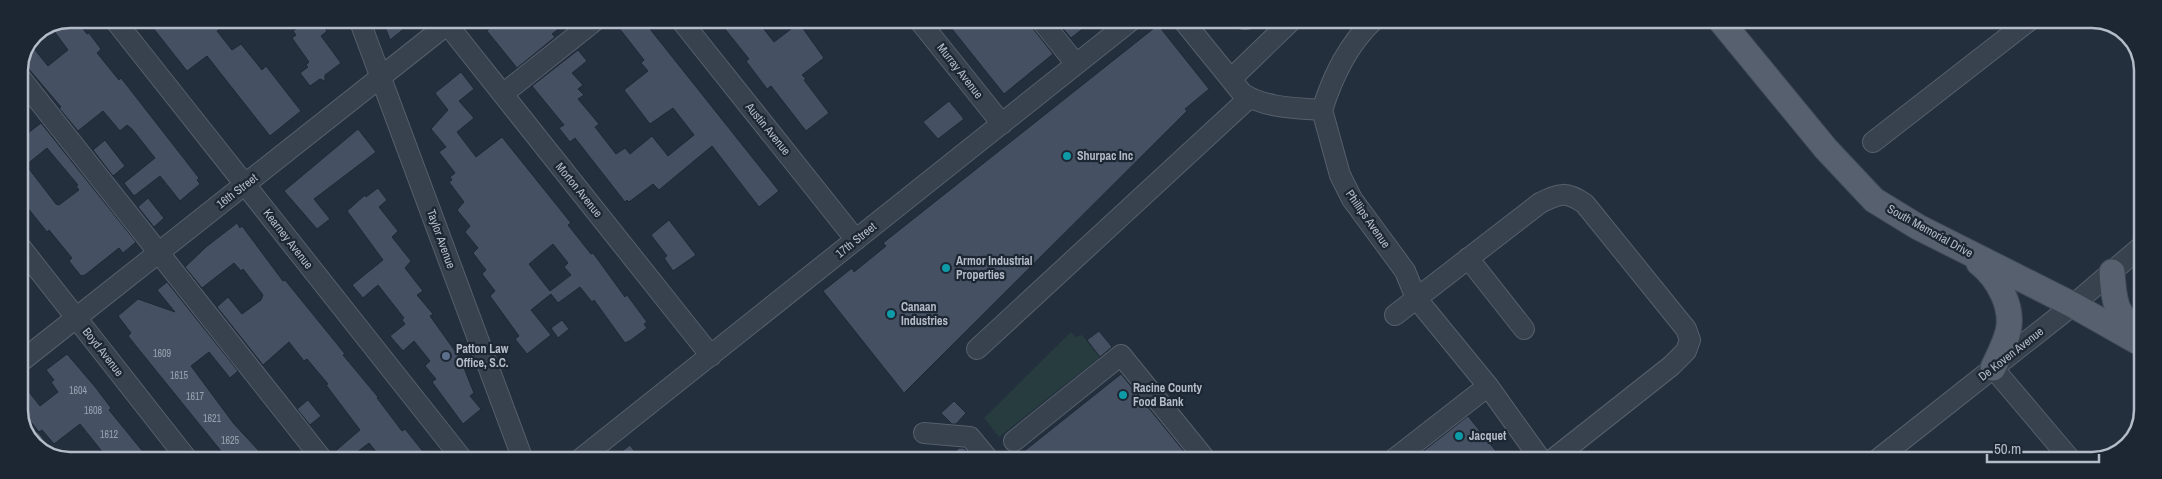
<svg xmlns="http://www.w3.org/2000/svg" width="2162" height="479" viewBox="0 0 2162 479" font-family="'Archivo Narrow',sans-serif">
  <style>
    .green { fill: #263c3f }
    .building { fill: #455162; stroke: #1f2835; fill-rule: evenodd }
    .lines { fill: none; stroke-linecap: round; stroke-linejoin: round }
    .minor-casing { stroke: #565f6c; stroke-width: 22 }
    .major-casing { stroke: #414a57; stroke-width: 27 }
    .minor { stroke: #38414e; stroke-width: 20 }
    .major { stroke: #56606e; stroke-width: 25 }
    .culture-dot { fill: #0f9aa8; stroke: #1d2633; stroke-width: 2 }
    .service-dot { fill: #5c6f8a; stroke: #1d2633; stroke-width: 2 }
    .labels { text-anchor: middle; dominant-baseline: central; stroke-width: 4.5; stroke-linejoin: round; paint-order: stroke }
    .number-label { font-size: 10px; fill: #98a1af }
    .street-label { font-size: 12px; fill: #b4bcc9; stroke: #1d2633 }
    .poi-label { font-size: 12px; font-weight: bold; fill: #b4bcc9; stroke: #1d2633; text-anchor: start }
    .rim { fill: none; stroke: #b4bcc9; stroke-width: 2.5 }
  </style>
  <rect width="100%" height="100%" fill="#242f3e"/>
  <path class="green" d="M 1071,332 L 1076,337 L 1082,335 L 1100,357 L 999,437 L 984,418 Z"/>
  <path class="building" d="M 70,19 L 75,19 L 87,34 L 89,33 L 101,49 L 97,53 L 119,80 L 121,78 L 132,92 L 199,178 L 197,180 L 200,184 L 180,201 L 160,176 L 134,196 L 124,183 L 155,158 L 132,129 L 127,125 L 120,131 L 103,111 L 78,131 L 59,108 L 61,107 L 22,61 L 30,44 L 48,66 L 68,50 L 51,27 Z
    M 146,19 L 232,19 L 217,31 L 232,50 L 241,44 L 262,70 L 266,66 L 301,111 L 270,136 L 207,56 L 187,71 Z
    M 311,19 L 318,19 L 327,31 L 321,36 L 341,63 L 325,75 L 325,81 L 320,79 L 310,86 L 300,73 L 308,67 L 306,65 L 309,62 L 292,38 L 296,35 L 293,31 Z
    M 382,19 L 416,19 L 390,40 Z
    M 498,19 L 571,19 L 552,34 L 555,37 L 517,68 L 487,31 L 489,29 L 487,27 Z
    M 612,19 L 642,19 L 779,191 L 759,207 L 712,146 L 659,190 L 653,184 L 629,202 L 627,200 L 625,202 L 575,138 L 570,142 L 559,128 L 564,125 L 532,86 L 578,50 L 587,61 L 572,73 L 583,85 L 578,89 L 584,95 L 578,99 L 599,124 L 595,127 L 616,154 L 625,148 L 630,154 L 652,136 L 668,156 L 694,135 L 673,108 L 650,124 L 624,90 L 648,71 L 641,63 L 644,60 Z
    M 717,19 L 756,19 L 774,42 L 799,23 L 824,58 L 802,75 L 806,79 L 804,80 L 829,113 L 806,131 L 771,86 L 767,89 L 746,61 L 749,59 Z
    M 944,19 L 1028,19 L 1031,26 L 1053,54 L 1004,94 Z
    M 1055,19 L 1095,19 L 1071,38 Z
    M 1158,25 L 1209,89 L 1185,109 L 1187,111 L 904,393 L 823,291 L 852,268 L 854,272 L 886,246 L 883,243 Z
    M 461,72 L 474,89 L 459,101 L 474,118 L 457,132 L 476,157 L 502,137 L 571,223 L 568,225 L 591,254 L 593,253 L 625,297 L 627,295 L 647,322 L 644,324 L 647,328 L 631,340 L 625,343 L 594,300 L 592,302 L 580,287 L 558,303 L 551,294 L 531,310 L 551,335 L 527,354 L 515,339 L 519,336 L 490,296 L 495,291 L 482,274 L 486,270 L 473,253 L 478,248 L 465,232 L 470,226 L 457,210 L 464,202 L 449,182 L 452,180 L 450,177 L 455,173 L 439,152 L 446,147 L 431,129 L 448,110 L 435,93 ZM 553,244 L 568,263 L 564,267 L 571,275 L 550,291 L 529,264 Z
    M 949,101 L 964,119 L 938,139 L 923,122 Z
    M 41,123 L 136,242 L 123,253 L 119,248 L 85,275 L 81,276 L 69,261 L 72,258 L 49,230 L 47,232 L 19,197 L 19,140 ZM 47,148 L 78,185 L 76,186 L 79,190 L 59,205 L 56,204 L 26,165 Z
    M 358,129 L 376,152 L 314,199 L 330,219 L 317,229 L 284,191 Z
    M 105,140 L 125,166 L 113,176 L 93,150 Z
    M 378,188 L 387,200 L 379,207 L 398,231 L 392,237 L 411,261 L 405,268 L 423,291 L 417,295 L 433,314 L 430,316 L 460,358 L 474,393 L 470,396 L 481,409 L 463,424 L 432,382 L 436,379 L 425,366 L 430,361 L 414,341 L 403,351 L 390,336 L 405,324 L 402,320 L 404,318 L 378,285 L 363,298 L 352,285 L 383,260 L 347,211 L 365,195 L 366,197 Z
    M 148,198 L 164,218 L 154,227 L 138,207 Z
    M 669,220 L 696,255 L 673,271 L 664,258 L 667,256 L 651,235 Z
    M 237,223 L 240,228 L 242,226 L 283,281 L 285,280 L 337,344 L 345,354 L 343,355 L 378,397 L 377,398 L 402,431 L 405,429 L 429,459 L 382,459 L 369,443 L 348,459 L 334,459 L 332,454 L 360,430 L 326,385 L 328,384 L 307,359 L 304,361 L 289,342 L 263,365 L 217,307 L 228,297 L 242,314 L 261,300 L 263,295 L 243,269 L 241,271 L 234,263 L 202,288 L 185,267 L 206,247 Z
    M 167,282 L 238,371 L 230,378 L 209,352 L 191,366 L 234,424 L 260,452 L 259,453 L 263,459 L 233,459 L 229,453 L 225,456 L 128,336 L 131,333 L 118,316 L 138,299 L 175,312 L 157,290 Z
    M 562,320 L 569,329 L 558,338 L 551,328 Z
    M 1099,331 L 1112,347 L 1100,357 L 1087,340 Z
    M 67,354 L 96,388 L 111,408 L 109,410 L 149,459 L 108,459 L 80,424 L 54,444 L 42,430 L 39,432 L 27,417 L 19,406 L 19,399 L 29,392 L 40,406 L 58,392 L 51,382 L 54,380 L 46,370 Z
    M 1121,374 L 1191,460 L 1013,460 Z
    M 308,400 L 321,416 L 310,425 L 297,409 Z
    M 954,401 L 966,413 L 956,424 L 952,424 L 941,413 Z
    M 1468,416 L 1503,460 L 1412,460 Z
    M 630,445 L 641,460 L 611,460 Z
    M 959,448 L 964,448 L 973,460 L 947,460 Z"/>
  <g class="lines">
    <defs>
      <path id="minor" d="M 114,19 L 463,460
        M 359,19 L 523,460
        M 680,19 L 856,240
        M 918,19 L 1002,124
        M 1040,19 L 1076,64
        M 1182,19 L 1242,93 C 1264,108 1296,108 1322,110
        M 1244,19 L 1246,19
        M 447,24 L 711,356
        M 19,76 L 322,459
        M 1231,79 L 1293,19
        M 503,94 L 597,19
        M 1322,110 L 1340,175 L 1352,199 L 1405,271 L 1416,298 L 1488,386 L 1541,460
        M 1322,110 C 1333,76 1348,44 1375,19
        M 1873,142 L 2030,20
        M 19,245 L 187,459
        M 1468,258 L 1524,329
        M 1395,315 L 1540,203 C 1561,193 1566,191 1585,204 L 1686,329 L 1690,340 L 1686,351 L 1671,366 L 1552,460
        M 977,349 L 1249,98
        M 19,363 L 454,19
        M 1993,368 L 2071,460
        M 924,433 L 970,437 L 989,460
        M 1014,441 L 1121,355 L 1206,460
        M 31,442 L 32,443
        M 579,460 L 1133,19
        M 1393,460 L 1488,386
        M 1877,460 L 2073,305 L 2143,245"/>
      <path id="major" d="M 1720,20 L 1826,149 L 1874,200 L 1918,227 L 2073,305 L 2142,344
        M 1979,263 C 1998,278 2014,307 2008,332 C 2005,344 1998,357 1993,368
        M 2112,272 C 2114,305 2116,314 2141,337"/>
    </defs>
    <use href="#minor" class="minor-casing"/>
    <use href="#major" class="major-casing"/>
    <use href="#minor" class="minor"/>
    <use href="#major" class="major"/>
  </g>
  <g class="culture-dot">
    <circle cx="1067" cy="156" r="5"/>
    <circle cx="946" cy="268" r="5"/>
    <circle cx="891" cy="314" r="5"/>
    <circle cx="1123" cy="395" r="5"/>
    <circle cx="1459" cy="436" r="5"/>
  </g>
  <circle class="service-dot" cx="446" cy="356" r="5"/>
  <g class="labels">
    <g class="number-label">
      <text x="162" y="353">1609</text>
      <text x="179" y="375">1615</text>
      <text x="78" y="390">1604</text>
      <text x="195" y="396">1617</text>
      <text x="93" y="410">1608</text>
      <text x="212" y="418">1621</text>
      <text x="109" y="434">1612</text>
      <text x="230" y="440">1625</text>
    </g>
    <g class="street-label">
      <text transform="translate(960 71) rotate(52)">Murray Avenue</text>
      <text transform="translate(768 129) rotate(51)">Austin Avenue</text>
      <text transform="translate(579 190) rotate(51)">Morton Avenue</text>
      <text transform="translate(237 191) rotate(-38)">16th Street</text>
      <text transform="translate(1368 219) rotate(55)">Phillips Avenue</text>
      <text transform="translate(1930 231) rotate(29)">South Memorial Drive</text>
      <text transform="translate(288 239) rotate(52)">Kearney Avenue</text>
      <text transform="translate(441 239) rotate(70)">Taylor Avenue</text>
      <text transform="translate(856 240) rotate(-39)">17th Street</text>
      <text transform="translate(103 352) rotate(52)">Boyd Avenue</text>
      <text transform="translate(2011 354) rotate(-38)">De Koven Avenue</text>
    </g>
    <g class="poi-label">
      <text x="1077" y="156">Shurpac Inc</text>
      <text x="956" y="261">Armor Industrial<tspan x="956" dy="14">Properties</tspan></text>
      <text x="901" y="307">Canaan<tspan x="901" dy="14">Industries</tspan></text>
      <text x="456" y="349">Patton Law<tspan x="456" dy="14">Office, S.C.</tspan></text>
      <text x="1133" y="388">Racine County<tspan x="1133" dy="14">Food Bank</tspan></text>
      <text x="1469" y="436">Jacquet</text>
    </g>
  </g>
  <path d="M0 0H2162V479H0ZM70 28H2092A42 42 0 0 1 2134 70V410A42 42 0 0 1 2092 452H70A42 42 0 0 1 28 410V70A42 42 0 0 1 70 28Z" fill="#1d2633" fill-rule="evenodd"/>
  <path class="rim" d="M70 28H2092A42 42 0 0 1 2134 70V410A42 42 0 0 1 2092 452H70A42 42 0 0 1 28 410V70A42 42 0 0 1 70 28Z"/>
  <path d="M1987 454v8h112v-8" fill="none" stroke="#b4bcc9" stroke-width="2.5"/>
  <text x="1994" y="454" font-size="15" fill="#b4bcc9" stroke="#1d2633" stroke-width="4" paint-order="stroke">50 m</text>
</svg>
